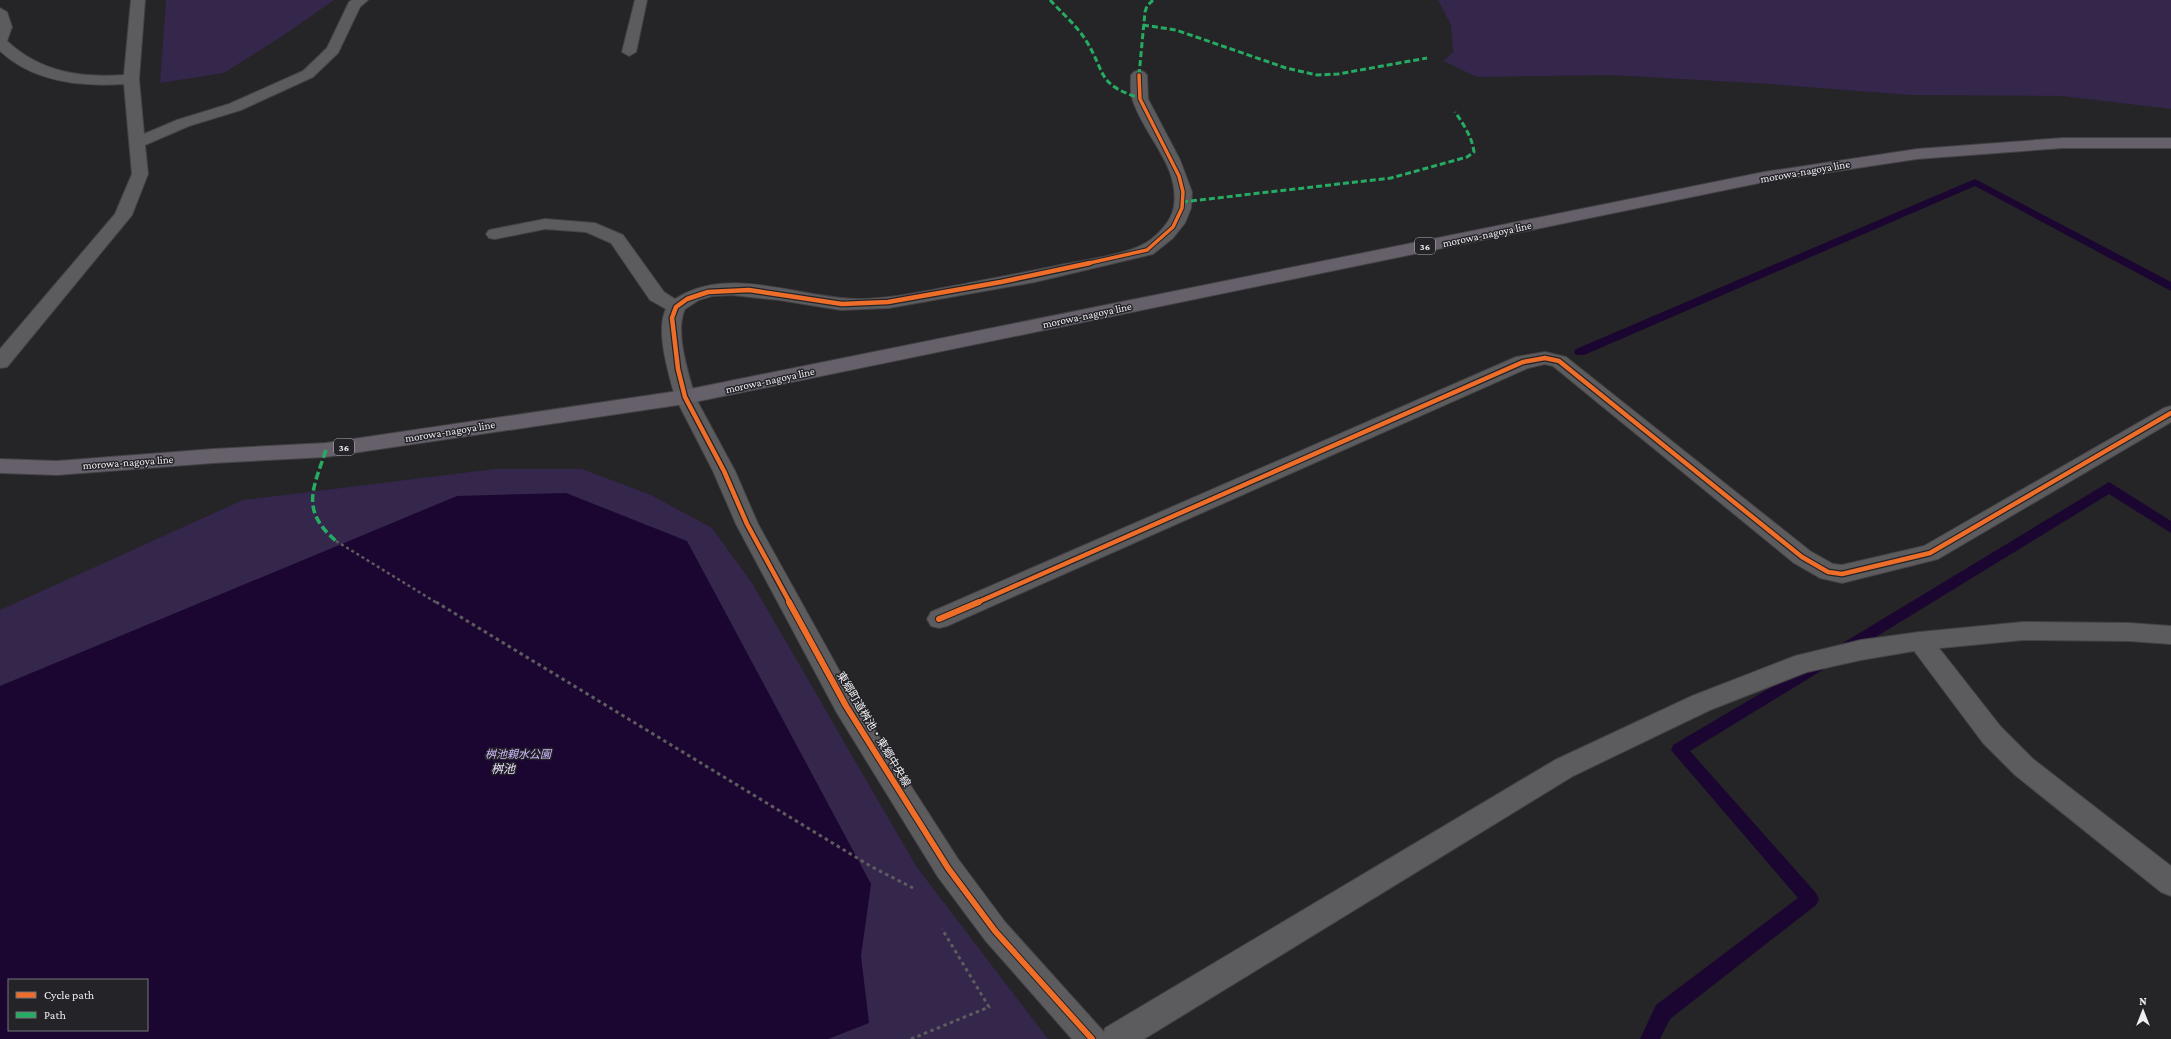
<svg xmlns="http://www.w3.org/2000/svg" width="2171" height="1039" viewBox="0 0 2171 1039" font-family="'Crimson Pro','Noto Sans JP',serif">
  <style>
    .green { fill: #35264b; fill-rule: evenodd }
    .water { fill: #1b0631; fill-rule: evenodd }
    .lines { fill: none; stroke-linecap: round; stroke-linejoin: round }
    .stream { fill: #1b0631; fill-rule: evenodd }
    .lane-casing { stroke: #434245; stroke-width: 2 }
    .street-casing { stroke: #434245; stroke-width: 2 }
    .secondary-casing { stroke: #434245; stroke-width: 2 }
    .primary-casing { stroke: #434245; stroke-width: 2 }
    .path-far1 { stroke: #5d5d5e; stroke-width: 2.5; stroke-dasharray: 3 3; stroke-linecap: butt }
    .path { stroke: #5d5d5e; stroke-width: 3; stroke-dasharray: 3.5 3.5; stroke-linecap: butt }
    .lane { fill: #5c5b5d; fill-rule: evenodd }
    .street { fill: #5c5b5d; fill-rule: evenodd }
    .secondary { fill: #5c5b5d; fill-rule: evenodd }
    .primary { fill: #65606a; fill-rule: evenodd }
    .quiet-far1 { stroke: #26ab63; stroke-width: 3; stroke-dasharray: 6 3; stroke-linecap: butt }
    .quiet { stroke: #26ab63; stroke-width: 3.5; stroke-dasharray: 8 3.5; stroke-linecap: butt }
    .cycleway-far2-casing { stroke: #242328; stroke-width: 5.5 }
    .cycleway-far1-casing { stroke: #242328; stroke-width: 7 }
    .cycleway-casing { stroke: #242328; stroke-width: 8 }
    .cycleway-far2 { stroke: #ee6e29; stroke-width: 3.5 }
    .cycleway-far1 { stroke: #ee6e29; stroke-width: 4.5 }
    .cycleway { stroke: #ee6e29; stroke-width: 6 }
    .labels { text-anchor: middle; dominant-baseline: central; stroke-width: 3; stroke-linejoin: round; paint-order: stroke }
    .shield { fill: #242328; stroke: #b1b0b4; stroke-width: 1 }
    .shield-label { font-size: 10px; font-weight: bold; fill: #eeedf0 }
    .street-label { font-size: 11px; fill: #eeedf0; stroke: #242328 }
    .park-label { font-size: 11px; font-style: italic; fill: #d1b9fc; stroke: #242328 }
    .water-label { font-size: 12px; font-style: italic; fill: #e8ddff; stroke: #242328 }
  </style>
  <rect width="100%" height="100%" fill="#252427"/>
  <path class="green" d="M 166,0 L 334,0 L 284,35 L 224,73 L 160,83 Z
    M 1438,0 L 2171,0 L 2171,109 L 2062,96 L 1910,95 L 1770,84 L 1612,75 L 1477,77 L 1443,61 L 1453,52 L 1451,25 Z
    M 495,469 L 582,469 L 651,495 L 712,528 L 752,583 L 916,866 L 1048,1039 L 0,1039 L 0,610 L 243,500 ZM 9,980 L 147,980 L 147,1030 L 9,1030 Z"/>
  <path class="water" d="M 566,493 L 687,541 L 871,884 L 861,956 L 869,1023 L 828,1039 L 0,1039 L 0,686 L 457,496 ZM 9,980 L 147,980 L 147,1030 L 9,1030 Z"/>
  <g class="lines">
    <path class="stream" d="M 1975,179 L 2171,282 L 2171,291 L 1975,186 L 1584,355 L 1576,355 L 1574,352 L 1576,349 Z
      M 2109,482 L 2171,521 L 2171,533 L 2109,494 L 1848,654 L 1843,656 L 1838,654 L 1835,650 L 1838,646 Z
      M 1824,656 L 1829,658 L 1832,662 L 1829,666 L 1690,751 L 1816,893 L 1819,899 L 1816,905 L 1670,1019 L 1660,1039 L 1640,1039 L 1656,1005 L 1798,898 L 1671,750 L 1673,745 Z"/>
    <defs>
      <path id="lane" d="M 635,0 L 647,0 L 636,52 L 629,56 L 622,52 Z"/>
      <path id="street" d="M 131,0 L 145,0 L 139,79 L 144,134 L 177,120 L 229,104 L 303,71 L 327,48 L 349,2 L 352,0 L 368,0 L 360,7 L 338,53 L 313,77 L 241,110 L 189,126 L 145,145 L 148,174 L 132,215 L 7,367 L 0,368 L 0,349 L 115,214 L 132,174 L 124,84 C 81,87 33,82 0,51 L 0,8 L 7,12 L 12,27 L 7,41 C 40,72 80,78 124,75 Z
        M 1139,70 L 1144,72 L 1147,75 L 1148,99 L 1180,160 L 1192,192 L 1191,208 L 1185,223 L 1173,238 L 1153,254 L 1035,282 L 889,308 L 841,310 L 779,300 L 732,295 L 712,296 L 699,300 L 685,309 C 674,331 689,375 695,397 L 692,402 L 685,404 L 678,402 L 675,397 C 669,374 655,331 666,309 L 650,300 L 611,243 L 586,232 L 545,229 L 495,239 L 489,238 L 486,234 L 489,230 L 545,219 L 595,223 L 623,235 L 664,292 L 675,299 C 729,264 798,298 856,299 C 889,299 921,292 953,286 C 990,279 1028,272 1065,264 C 1086,260 1122,255 1140,246 C 1154,240 1172,222 1174,206 C 1180,165 1143,135 1132,98 C 1130,91 1131,83 1131,75 L 1134,72 Z
        M 1545,352 L 1566,357 L 1810,551 L 1833,564 L 1842,565 L 1924,546 L 2164,408 L 2171,406 L 2171,422 L 1938,559 L 1842,583 L 1820,578 L 1794,563 L 1553,366 L 1545,364 L 1528,368 L 947,626 L 939,628 L 931,626 L 927,619 L 931,612 L 1516,357 Z
        M 1920,632 L 1928,634 L 2001,727 L 2033,759 L 2171,866 L 2171,896 L 2161,892 L 2015,775 L 1983,743 L 1912,648 L 1908,641 L 1912,634 Z"/>
      <path id="secondary" d="M 685,390 L 692,392 L 695,397 L 735,471 L 758,524 L 855,699 L 958,859 L 1005,922 L 1104,1032 L 1105,1028 L 1555,760 L 1692,696 L 1795,656 L 1861,640 L 1920,632 L 2023,622 L 2129,623 L 2171,626 L 2171,644 L 2129,641 L 2023,640 L 1920,650 L 1861,660 L 1807,672 L 1710,710 L 1573,776 L 1144,1039 L 1072,1039 L 985,940 L 938,877 L 837,713 L 736,524 L 713,471 L 675,397 L 678,392 Z"/>
      <path id="primary" d="M 2063,138 L 2171,138 L 2171,148 L 2063,148 L 1917,159 L 1764,182 L 685,404 L 326,457 L 213,463 L 57,475 L 0,473 L 0,459 L 57,461 L 213,449 L 326,443 L 685,390 L 1764,172 L 1917,149 Z"/>
    </defs>
    <use href="#lane" class="lane-casing"/>
    <use href="#street" class="street-casing"/>
    <use href="#secondary" class="secondary-casing"/>
    <use href="#primary" class="primary-casing"/>
    <path class="path-far1" d="M 336,541 L 437,603"/>
    <path class="path" d="M 436,602 L 872,867 L 913,888
      M 911,1039 L 989,1007 L 942,929"/>
    <use href="#lane" class="lane"/>
    <use href="#street" class="street"/>
    <use href="#secondary" class="secondary"/>
    <use href="#primary" class="primary"/>
    <path class="quiet-far1" d="M 1050,0 C 1061,12 1076,25 1085,39 C 1107,73 1095,84 1140,98
      M 1143,25 L 1176,30 L 1286,68 L 1317,75 L 1338,74 L 1427,58
      M 1139,75 L 1145,12 L 1147,6 L 1153,0
      M 1182,202 L 1391,178 L 1467,157 L 1474,152 C 1472,137 1464,125 1455,112"/>
    <path class="quiet" d="M 326,450 C 313,489 300,510 336,541"/>
    <defs>
      <path id="cycleway-far2" d="M 1085,264 L 1147,250 L 1173,227 L 1182,208 L 1183,192 L 1179,176 L 1140,99 L 1139,75"/>
      <path id="cycleway-far1" d="M 790,603 L 747,524 L 724,471 L 685,397 L 678,369 L 672,318 L 676,307 L 687,299 L 708,292 L 749,290 L 842,304 L 888,302 L 1001,282 L 1090,263
        M 976,603 L 1523,362 L 1545,358 L 1559,361 L 1802,557 L 1828,572 L 1842,574 L 1930,553 L 2171,413"/>
      <path id="cycleway" d="M 789,602 L 846,706 L 948,868 L 995,931 L 1092,1039
        M 939,619 L 979,602"/>
    </defs>
    <use href="#cycleway-far2" class="cycleway-far2-casing"/>
    <use href="#cycleway-far1" class="cycleway-far1-casing"/>
    <use href="#cycleway" class="cycleway-casing"/>
    <use href="#cycleway-far2" class="cycleway-far2"/>
    <use href="#cycleway-far1" class="cycleway-far1"/>
    <use href="#cycleway" class="cycleway"/>
  </g>
  <g class="labels">
    <g class="shield">
      <rect x="1415" y="238" width="20" height="16" rx="3"/>
      <rect x="334" y="439" width="20" height="16" rx="3"/>
    </g>
    <g class="shield-label">
      <text x="1425" y="246">36</text>
      <text x="344" y="447">36</text>
    </g>
    <g class="street-label">
      <text transform="translate(1805 171) rotate(-10)">morowa-nagoya line</text>
      <text transform="translate(1487 234) rotate(-12)">morowa-nagoya line</text>
      <text transform="translate(1087 315) rotate(-12)">morowa-nagoya line</text>
      <text transform="translate(770 380) rotate(-12)">morowa-nagoya line</text>
      <text transform="translate(450 431) rotate(-9)">morowa-nagoya line</text>
      <text transform="translate(128 462) rotate(-4)">morowa-nagoya line</text>
      <text transform="translate(874 729) rotate(59)">東郷町道桝池・東郷中央線</text>
    </g>
    <g class="park-label">
      <text x="518" y="754">桝池親水公園</text>
    </g>
    <g class="water-label">
      <text x="503" y="769">桝池</text>
    </g>
  </g>
  <rect x="8" y="979" width="140" height="52" fill="#242328" stroke="#757478"/>
  <rect x="16" y="992" width="20" height="6" fill="#ee6e29" stroke="#757478"/>
  <text x="44" y="999" font-size="12" fill="#eeedf0">Cycle path</text>
  <rect x="16" y="1012" width="20" height="6" fill="#26ab63" stroke="#757478"/>
  <text x="44" y="1019" font-size="12" fill="#eeedf0">Path</text>
  <g transform="translate(2143 1011)" stroke="#242328" stroke-width="3" paint-order="stroke">
  <path d="M0-3L7 15L0 10L-7 15Z" fill="#eeedf0"/>
  <text y="-6" font-size="11" font-weight="bold" text-anchor="middle" fill="#eeedf0">N</text>
  </g>
</svg>
